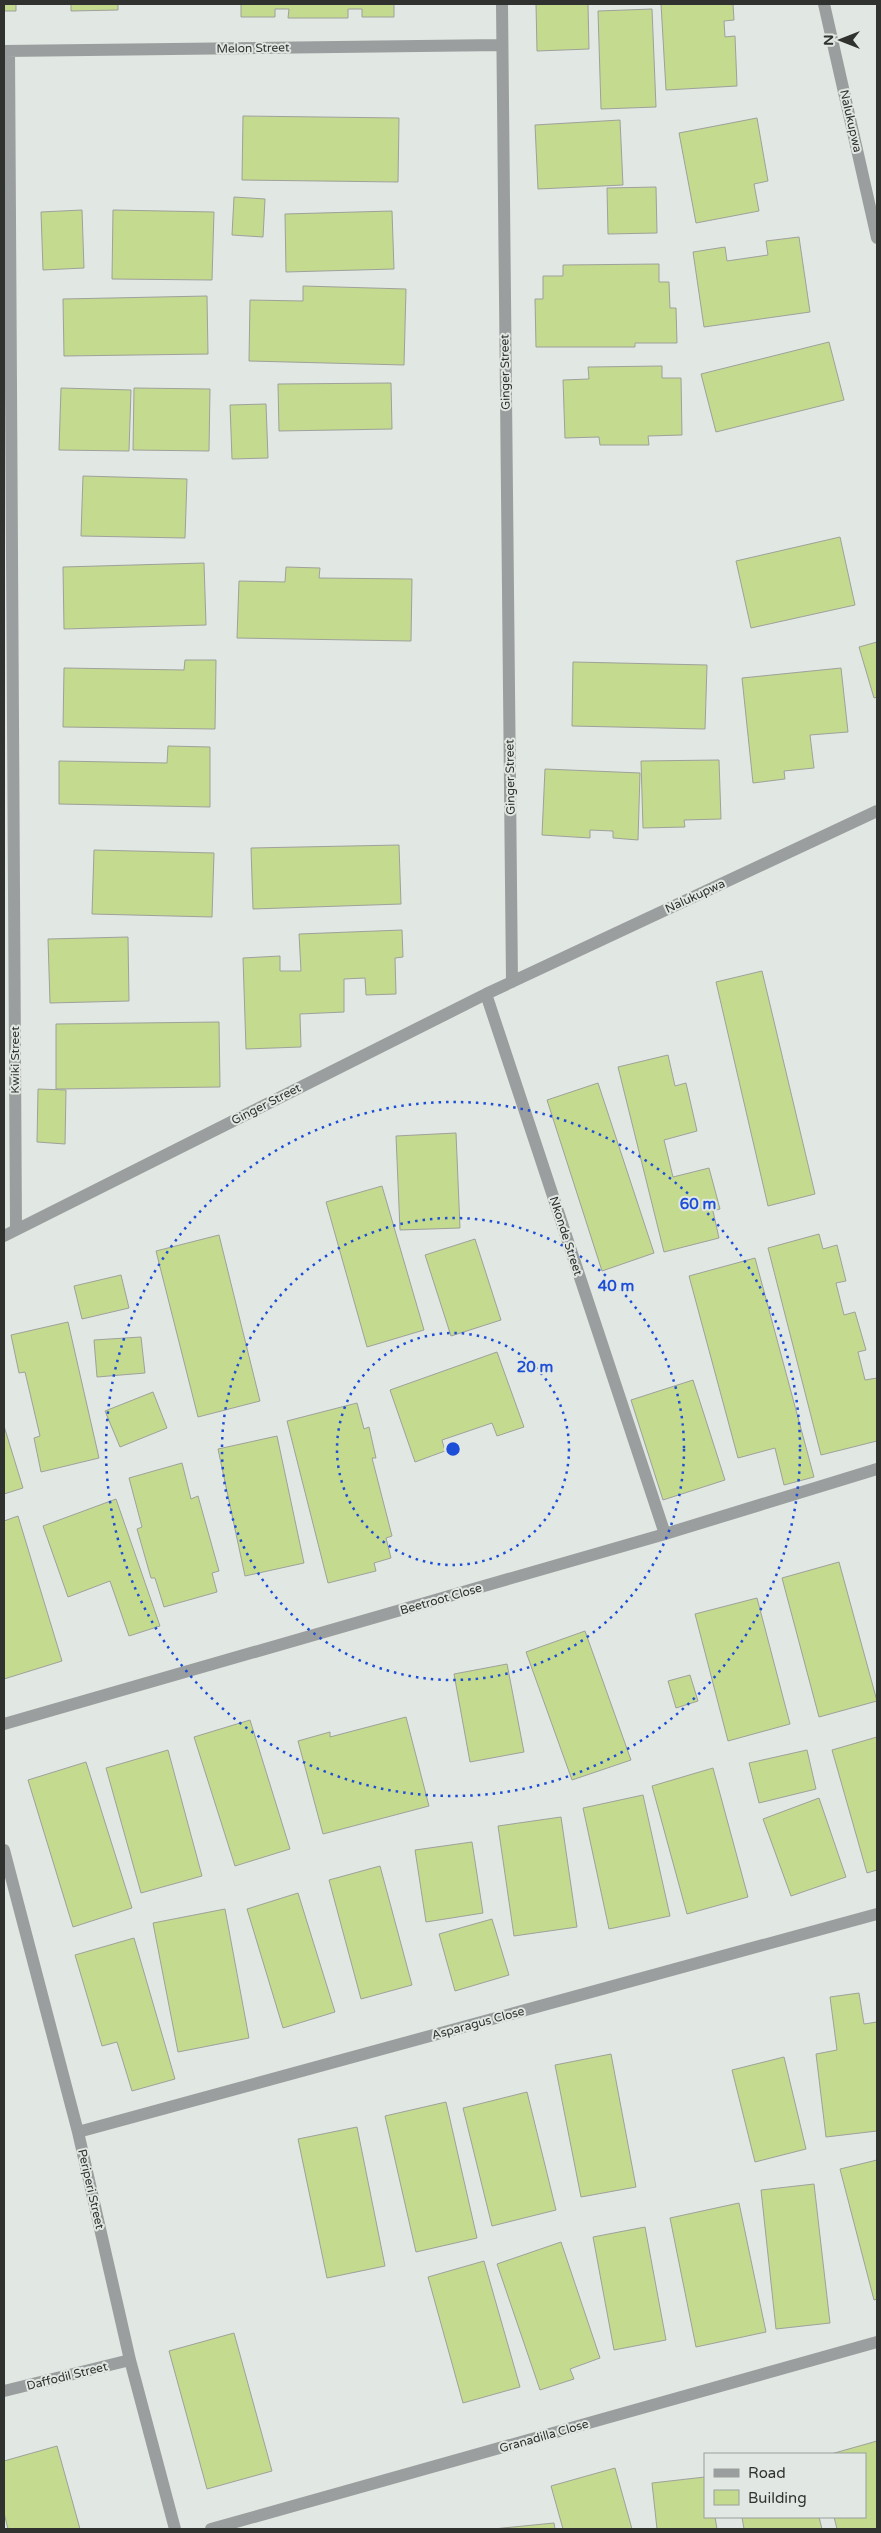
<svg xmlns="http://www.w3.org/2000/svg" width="881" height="2533" viewBox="0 0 881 2533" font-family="'Varela Round',sans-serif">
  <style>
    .building { fill: #c3da8f; stroke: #9fa19b }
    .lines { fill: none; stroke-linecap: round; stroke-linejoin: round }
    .minor { stroke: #9b9e9e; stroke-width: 12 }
    .ring { fill: none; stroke: #1d4ed8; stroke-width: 2.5; stroke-dasharray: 2.5 5 }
    .labels { text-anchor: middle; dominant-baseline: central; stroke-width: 4; stroke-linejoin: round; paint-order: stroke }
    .street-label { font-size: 12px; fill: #303230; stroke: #e1e7e2 }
    .centre { fill: #1d4ed8; stroke: #e1e7e2; stroke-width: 2.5 }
    .ring-label { font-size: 15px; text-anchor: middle; font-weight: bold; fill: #1d4ed8; stroke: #e1e7e2; stroke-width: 4; stroke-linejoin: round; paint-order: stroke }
  </style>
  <rect width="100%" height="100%" fill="#e1e7e2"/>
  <path class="building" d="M 4,4 L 16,4 L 16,11 L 4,11 Z
    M 71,4 L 118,4 L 118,10 L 71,11 Z
    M 241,4 L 394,4 L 394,17 L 362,17 L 362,9 L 348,9 L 348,18 L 288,18 L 289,9 L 275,9 L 275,17 L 241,17 Z
    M 536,4 L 588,4 L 589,49 L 537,51 Z
    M 661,4 L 733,4 L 734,20 L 724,21 L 725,37 L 735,36 L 737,86 L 666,90 Z
    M 652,9 L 656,107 L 601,109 L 598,11 Z
    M 243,116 L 399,118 L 398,182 L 242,180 Z
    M 757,118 L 768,181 L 754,184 L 759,211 L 696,223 L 679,133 Z
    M 620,120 L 623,185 L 538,189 L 535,125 Z
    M 656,187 L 657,233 L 608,234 L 607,188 Z
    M 234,197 L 265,199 L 263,237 L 232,235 Z
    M 82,210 L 84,268 L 43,270 L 41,212 Z
    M 113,210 L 214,212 L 212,280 L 112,279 Z
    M 392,211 L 394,269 L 286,272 L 285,214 Z
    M 799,237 L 810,312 L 704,327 L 693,252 L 725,247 L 727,261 L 768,255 L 766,241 Z
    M 659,264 L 659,282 L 669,282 L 670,308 L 676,308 L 677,343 L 635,343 L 635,347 L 536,347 L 535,299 L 543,299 L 543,276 L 563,276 L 563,265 Z
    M 303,286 L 406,289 L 404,365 L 249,361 L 250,300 L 303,301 Z
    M 207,296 L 208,354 L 64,356 L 63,299 Z
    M 829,342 L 844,400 L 716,432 L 701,374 Z
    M 662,366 L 662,378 L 681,378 L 682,435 L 648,436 L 649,445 L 600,445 L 599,437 L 565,438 L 563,380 L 589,379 L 588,367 Z
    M 391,383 L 392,429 L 279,431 L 278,384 Z
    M 61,388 L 131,390 L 129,451 L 59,450 Z
    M 134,388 L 210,389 L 209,451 L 133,450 Z
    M 266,404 L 268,458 L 232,459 L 230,405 Z
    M 83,476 L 187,479 L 185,538 L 81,536 Z
    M 840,537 L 855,605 L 751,628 L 736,561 Z
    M 204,563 L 206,625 L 64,629 L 63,567 Z
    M 286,567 L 320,568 L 319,578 L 412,579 L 411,641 L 237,638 L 239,581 L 285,582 Z
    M 877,642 L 877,697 L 874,698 L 859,647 Z
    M 185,660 L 216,660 L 215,729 L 63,727 L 64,668 L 184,670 Z
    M 573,662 L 707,665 L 705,729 L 572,726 Z
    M 841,668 L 848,732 L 810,735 L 814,768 L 784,771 L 785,779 L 753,783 L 742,678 Z
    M 168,746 L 210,747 L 210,807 L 59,804 L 59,761 L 167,763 Z
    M 719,760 L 721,819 L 684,820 L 685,827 L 643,828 L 641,761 Z
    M 545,769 L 640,773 L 638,840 L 613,838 L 613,831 L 590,830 L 590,838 L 542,835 Z
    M 399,845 L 401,904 L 253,909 L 251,848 Z
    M 94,850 L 214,853 L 212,917 L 92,914 Z
    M 402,930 L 403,957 L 395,958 L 396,994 L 366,995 L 365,978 L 344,979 L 344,1012 L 300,1014 L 301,1047 L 246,1049 L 243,958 L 280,956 L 280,971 L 301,971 L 299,934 Z
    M 128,937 L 129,1001 L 50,1003 L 48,939 Z
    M 762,971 L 815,1194 L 768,1206 L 716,982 Z
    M 219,1022 L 220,1087 L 56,1089 L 56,1024 Z
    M 668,1055 L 675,1086 L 686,1083 L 697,1131 L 664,1140 L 673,1177 L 709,1168 L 720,1209 L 713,1211 L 719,1238 L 664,1252 L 618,1067 Z
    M 598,1083 L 654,1253 L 602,1271 L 547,1100 Z
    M 38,1089 L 66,1090 L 65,1144 L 37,1142 Z
    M 456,1133 L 460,1228 L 400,1230 L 396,1136 Z
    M 382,1186 L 424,1330 L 367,1347 L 326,1202 Z
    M 819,1234 L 823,1249 L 837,1245 L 846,1281 L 836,1283 L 844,1315 L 855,1312 L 866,1350 L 858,1352 L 865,1380 L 877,1378 L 877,1441 L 821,1455 L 768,1248 Z
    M 219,1235 L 260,1401 L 198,1417 L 156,1251 Z
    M 475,1239 L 501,1320 L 451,1336 L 425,1255 Z
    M 755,1258 L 814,1477 L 784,1485 L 775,1448 L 738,1458 L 689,1276 Z
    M 121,1275 L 129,1308 L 82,1319 L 74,1286 Z
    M 68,1322 L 99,1458 L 41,1472 L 34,1438 L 40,1436 L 25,1372 L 19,1373 L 11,1335 Z
    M 141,1337 L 145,1373 L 97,1377 L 94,1340 Z
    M 497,1352 L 524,1427 L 497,1436 L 492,1423 L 442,1440 L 445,1451 L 415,1462 L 390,1390 Z
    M 693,1380 L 725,1480 L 663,1500 L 631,1400 Z
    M 153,1392 L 167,1428 L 120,1447 L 105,1411 Z
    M 357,1403 L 364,1429 L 369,1427 L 376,1458 L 372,1458 L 392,1536 L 386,1538 L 391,1558 L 374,1563 L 376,1571 L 328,1583 L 287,1421 Z
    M 4,1426 L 23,1488 L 4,1494 Z
    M 277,1436 L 304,1563 L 245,1576 L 218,1449 Z
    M 182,1463 L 191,1499 L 198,1496 L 219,1571 L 212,1573 L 217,1592 L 164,1607 L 155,1578 L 151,1578 L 137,1529 L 142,1527 L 129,1478 Z
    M 116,1499 L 160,1626 L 129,1636 L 110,1581 L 68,1597 L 43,1526 Z
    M 18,1516 L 62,1661 L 4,1679 L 4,1521 Z
    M 839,1562 L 877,1701 L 819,1717 L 782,1578 Z
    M 757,1598 L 790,1724 L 728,1741 L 695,1614 Z
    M 585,1631 L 631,1760 L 572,1780 L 526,1652 Z
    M 507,1664 L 524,1752 L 470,1762 L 454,1674 Z
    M 690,1675 L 698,1701 L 676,1708 L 668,1681 Z
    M 406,1717 L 429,1806 L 323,1834 L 298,1741 L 330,1732 L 330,1737 Z
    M 250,1720 L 290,1849 L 235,1866 L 194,1737 Z
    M 877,1737 L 877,1870 L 867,1873 L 832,1750 Z
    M 168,1750 L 202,1876 L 141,1893 L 106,1768 Z
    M 807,1750 L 816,1789 L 759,1803 L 749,1763 Z
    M 86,1762 L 132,1908 L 73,1927 L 28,1780 Z
    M 713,1768 L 748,1897 L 687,1914 L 652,1786 Z
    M 643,1795 L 670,1916 L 609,1929 L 583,1808 Z
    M 819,1798 L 846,1877 L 791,1896 L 763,1819 Z
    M 561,1817 L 577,1927 L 514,1936 L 498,1826 Z
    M 472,1842 L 483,1913 L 426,1922 L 415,1850 Z
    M 380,1866 L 412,1985 L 361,1999 L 329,1880 Z
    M 298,1893 L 335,2012 L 283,2028 L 247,1909 Z
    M 225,1909 L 249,2038 L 178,2052 L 153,1923 Z
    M 492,1919 L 509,1975 L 455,1991 L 439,1934 Z
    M 134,1938 L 175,2079 L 132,2091 L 117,2042 L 102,2046 L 75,1955 Z
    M 859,1993 L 864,2024 L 877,2022 L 877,2131 L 826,2137 L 816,2054 L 837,2050 L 830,1997 Z
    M 611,2054 L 636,2187 L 581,2197 L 555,2065 Z
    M 784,2057 L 806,2149 L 755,2162 L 732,2070 Z
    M 527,2092 L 556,2210 L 492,2226 L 463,2108 Z
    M 446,2102 L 477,2238 L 416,2252 L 385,2116 Z
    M 357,2127 L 385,2266 L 327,2278 L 298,2139 Z
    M 877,2160 L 877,2299 L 874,2300 L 840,2169 Z
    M 814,2184 L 830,2323 L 776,2329 L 761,2190 Z
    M 739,2203 L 766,2332 L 696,2347 L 670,2218 Z
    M 645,2227 L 666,2340 L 614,2350 L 593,2237 Z
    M 561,2242 L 600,2358 L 570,2369 L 574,2379 L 540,2390 L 497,2264 Z
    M 484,2261 L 520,2387 L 463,2403 L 428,2277 Z
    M 234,2333 L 272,2471 L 207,2489 L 169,2351 Z
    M 877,2441 L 877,2529 L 837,2529 L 834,2517 L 865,2517 L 865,2454 L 831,2454 Z
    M 57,2446 L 80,2529 L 8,2529 L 4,2513 L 4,2461 Z
    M 615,2468 L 632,2529 L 563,2529 L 551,2486 Z
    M 705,2477 L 705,2517 L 715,2517 L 717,2529 L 657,2529 L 652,2483 Z
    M 742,2517 L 819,2517 L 822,2529 L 744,2529 Z
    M 554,2523 L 555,2529 L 493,2529 Z"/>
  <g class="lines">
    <path class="minor" d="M 502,4 L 512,982
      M 824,4 L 877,238
      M 4,51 L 502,45
      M 9,51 L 16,1229
      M 486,994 L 665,1534
      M 4,1236 L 486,994 L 877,811
      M 4,1724 L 665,1534 L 877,1469
      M 4,1850 L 78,2132 L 130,2360 L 175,2529
      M 78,2132 L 877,1914
      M 4,2391 L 130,2360
      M 211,2529 L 877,2342"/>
  </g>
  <g class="ring">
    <circle cx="453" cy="1449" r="116"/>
    <circle cx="453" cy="1449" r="231"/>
    <circle cx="453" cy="1449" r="347"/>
  </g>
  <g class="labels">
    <g class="street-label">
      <text transform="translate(253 48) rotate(-1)">Melon Street</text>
      <text transform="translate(851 121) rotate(77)">Nalukupwa</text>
      <text transform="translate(505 372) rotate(-91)">Ginger Street</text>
      <text transform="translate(510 777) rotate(-91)">Ginger Street</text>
      <text transform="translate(695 896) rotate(-25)">Nalukupwa</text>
      <text transform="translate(15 1060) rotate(-90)">Kwiki Street</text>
      <text transform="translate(266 1104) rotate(-27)">Ginger Street</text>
      <text transform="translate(566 1236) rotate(72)">Nkonde Street</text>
      <text transform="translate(441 1599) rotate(-16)">Beetroot Close</text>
      <text transform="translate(478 2023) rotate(-15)">Asparagus Close</text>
      <text transform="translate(91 2189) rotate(77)">Periperi Street</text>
      <text transform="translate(67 2376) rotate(-14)">Daffodil Street</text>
      <text transform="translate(544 2436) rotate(-16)">Granadilla Close</text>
    </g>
  </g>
  <circle cx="453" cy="1449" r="8" class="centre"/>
  <g class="ring-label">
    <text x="698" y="1209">60 m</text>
    <text x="616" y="1291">40 m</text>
    <text x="535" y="1372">20 m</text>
  </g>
  <rect width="881" height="2533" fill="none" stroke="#303230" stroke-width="10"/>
  <rect x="704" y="2453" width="162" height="65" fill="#e1e7e2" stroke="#9a9f9b"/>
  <rect x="714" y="2469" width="25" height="8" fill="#9b9e9e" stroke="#9a9f9b"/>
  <text x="748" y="2478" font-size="15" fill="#303230">Road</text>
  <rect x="714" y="2490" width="25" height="15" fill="#c3da8f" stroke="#9a9f9b"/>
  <text x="748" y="2503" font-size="15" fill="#303230">Building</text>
  <g transform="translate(841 40) rotate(270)" stroke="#e1e7e2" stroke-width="4" paint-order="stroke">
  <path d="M0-4L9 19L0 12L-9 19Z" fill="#303230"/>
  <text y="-8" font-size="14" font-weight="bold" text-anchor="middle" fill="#303230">N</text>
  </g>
</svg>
